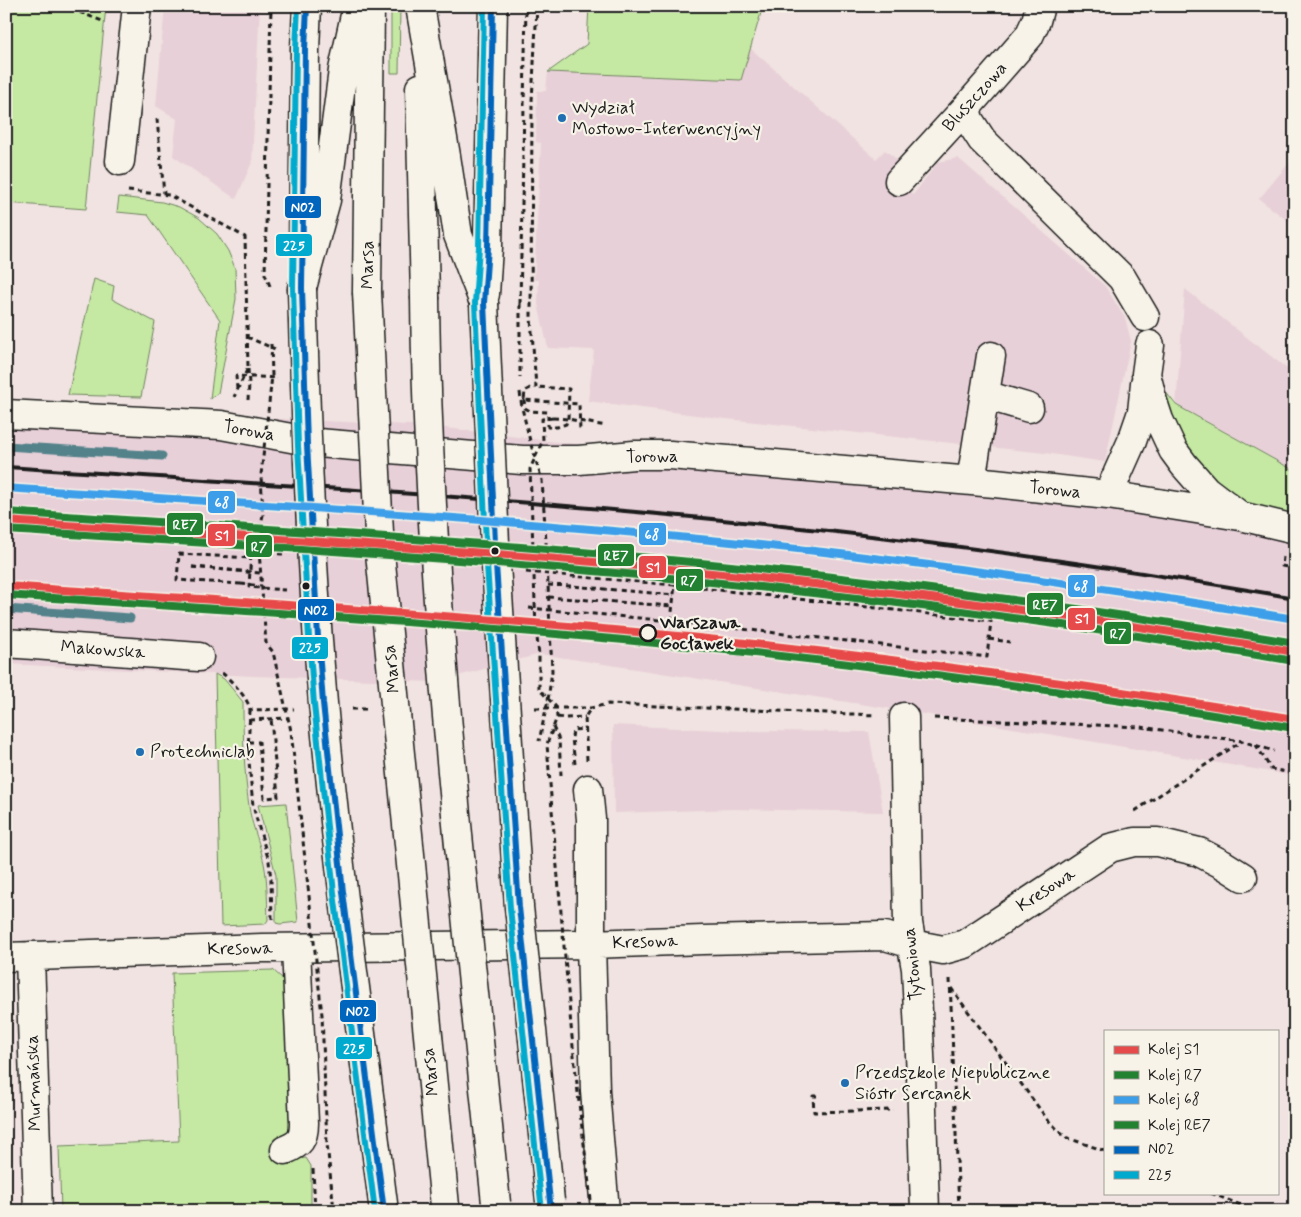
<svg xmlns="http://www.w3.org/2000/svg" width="1301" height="1217" viewBox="0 0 1301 1217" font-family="Mynerve,sans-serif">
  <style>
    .built { fill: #e8d0d8 }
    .green { fill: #c5e9a3; stroke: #708260 }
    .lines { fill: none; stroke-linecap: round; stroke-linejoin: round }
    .stream { stroke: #53828a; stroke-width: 9 }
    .minor-casing { stroke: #1c1c1c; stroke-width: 31 }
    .major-casing { stroke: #1c1c1c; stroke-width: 31 }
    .path { stroke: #1c1c1c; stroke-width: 3; stroke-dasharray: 5 4; stroke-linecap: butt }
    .minor { stroke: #f7f3e8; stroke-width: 28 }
    .major { stroke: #f7f3e8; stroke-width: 28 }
    .rail { stroke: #1c1c1c; stroke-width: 4 }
    .major-bridge-casing { stroke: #1c1c1c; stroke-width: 31; stroke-linecap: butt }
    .path-bridge { stroke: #1c1c1c; stroke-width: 3; stroke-dasharray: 5 4; stroke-linecap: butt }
    .major-bridge { stroke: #f7f3e8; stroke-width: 28 }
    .bus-1-casing { stroke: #f7f3e8; stroke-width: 10 }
    .bus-2-casing { stroke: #f7f3e8; stroke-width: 10 }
    .bus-1 { stroke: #0065bd; stroke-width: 6 }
    .bus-2 { stroke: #00a9ce; stroke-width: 6 }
    .rail-1-casing { stroke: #f7f3e8; stroke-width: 11 }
    .rail-2-casing { stroke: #f7f3e8; stroke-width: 11 }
    .rail-3-casing { stroke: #f7f3e8; stroke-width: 11 }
    .rail-4-casing { stroke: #f7f3e8; stroke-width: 11 }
    .rail-1 { stroke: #e74a4a; stroke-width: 8 }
    .rail-2 { stroke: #238132; stroke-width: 8 }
    .rail-3 { stroke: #3c9ee9; stroke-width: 8 }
    .rail-4 { stroke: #238132; stroke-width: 8 }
    .poi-dot { fill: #1f6fb2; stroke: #f7f3e8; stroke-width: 2 }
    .bus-dot { fill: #1c1c1c; stroke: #f7f3e8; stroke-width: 2 }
    .stop-dot { fill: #f7f3e8; stroke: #1c1c1c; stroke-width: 2.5 }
    .labels { text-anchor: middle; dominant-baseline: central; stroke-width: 4.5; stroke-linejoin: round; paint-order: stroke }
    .street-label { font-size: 18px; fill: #1c1c1c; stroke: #f7f3e8 }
    .poi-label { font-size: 18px; fill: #1c1c1c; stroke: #f7f3e8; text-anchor: start }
    .stop-label { font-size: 18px; font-weight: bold; fill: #1c1c1c; stroke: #f7f3e8; text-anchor: start }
    .line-badge { stroke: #f7f3e8; stroke-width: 2 }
    .badge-label { font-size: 14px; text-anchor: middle; font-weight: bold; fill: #fff }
  </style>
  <rect width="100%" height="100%" fill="#f0e3e1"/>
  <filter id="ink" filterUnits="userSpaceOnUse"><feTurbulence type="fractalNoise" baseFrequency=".02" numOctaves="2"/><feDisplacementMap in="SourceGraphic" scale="10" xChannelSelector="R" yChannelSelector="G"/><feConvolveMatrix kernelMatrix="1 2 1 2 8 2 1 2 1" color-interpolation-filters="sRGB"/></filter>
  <g filter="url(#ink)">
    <path class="built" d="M 165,6 L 260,6 L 252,162 L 236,199 L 173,156 L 177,119 L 156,106 Z
      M 750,48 L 876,159 L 885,150 L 904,165 L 899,181 L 913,195 L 938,162 L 958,158 L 1105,286 L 1125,318 L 1131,341 L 1105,462 L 1045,453 L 727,419 L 588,401 L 594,350 L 548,348 L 538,304 L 539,280 L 534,280 L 541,143 L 536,142 L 537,91 L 546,91 L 548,72 L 740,80 Z
      M 1295,156 L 1295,226 L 1259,199 Z
      M 1185,289 L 1295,375 L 1295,471 L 1176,405 Z
      M 6,406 L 430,426 L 557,442 L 1171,514 L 1295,542 L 1295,776 L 1001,726 L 540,654 L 435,682 L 254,676 L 6,664 Z
      M 613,725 L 741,731 L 869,732 L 883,812 L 734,809 L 614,813 Z"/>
    <path class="green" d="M 6,6 L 106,6 L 86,209 L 6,203 Z
      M 391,6 L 400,6 L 399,73 L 391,73 Z
      M 589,6 L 763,6 L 741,80 L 548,72 L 587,44 Z
      M 119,197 L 162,202 L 179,207 L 199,218 L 217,234 L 228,251 L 235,268 L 236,299 L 218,393 L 210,399 L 220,320 L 148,215 L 117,212 Z
      M 94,279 L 114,286 L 112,299 L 155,322 L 141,397 L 68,395 Z
      M 1165,391 L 1176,405 L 1295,471 L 1295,515 L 1260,507 L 1237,500 L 1192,460 L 1162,402 Z
      M 215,674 L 224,679 L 243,702 C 243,737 244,772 249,806 C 251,823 258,838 262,855 C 268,876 267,898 268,920 L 265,924 L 221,926 Z
      M 286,803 L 298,922 L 280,924 L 276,923 L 276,875 L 258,805 Z
      M 273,970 L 283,979 L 290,981 L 296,1125 L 288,1133 L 281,1138 L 282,1161 L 306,1158 L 311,1166 L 311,1211 L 61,1211 L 59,1146 L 179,1141 L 172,973 Z"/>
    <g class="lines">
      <path class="stream" d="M 6,446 L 162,456
        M 6,609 L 130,618"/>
      <defs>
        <path id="minor" d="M 966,108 L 969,120 L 982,140 L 1122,278 L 1145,317
          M 120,161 L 137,6
          M 899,181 L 966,108 L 1029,36 L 1036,21 L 1040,6
          M 1150,345 L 1146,374 L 1153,402 L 1159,420 L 1173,450 L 1184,465 L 1206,490 L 1239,515
          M 985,395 L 1029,408
          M 6,414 L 221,425 L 318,443 L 522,460 L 579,460 L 634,455 L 670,455 L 995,483 L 1108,495 L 1240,516 L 1295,529
          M 971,481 L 991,356
          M 1108,495 L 1132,441 L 1142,412 L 1145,383
          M 6,643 L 199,657
          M 904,717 L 908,923 L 916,969 L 921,1076 L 925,1211
          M 588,789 L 591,819 L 591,944 L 595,1091 L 605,1211
          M 30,956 L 38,1211
          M 6,957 L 262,948 L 591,944 L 703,940 L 885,936 L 912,944 L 943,950 L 965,944 L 1110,848 L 1134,842 L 1158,842 L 1199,852 L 1224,865 L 1243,877
          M 285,1150 C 300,1144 304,1139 304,1123 L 296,948"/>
        <path id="major" d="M 420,6 L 446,156 L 458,235 L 484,303
          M 420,88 L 425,297
          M 303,247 L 305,49 L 307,6
          M 302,288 L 326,200 L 343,70 L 357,6
          M 367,292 L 370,6
          M 485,294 L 488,247 L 493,6
          M 357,1003 L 384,1211"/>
      </defs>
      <use href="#minor" class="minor-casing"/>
      <use href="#major" class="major-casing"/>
      <path class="path" d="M 63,6 L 105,22
        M 537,6 L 532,101 L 531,318 L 536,387 L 532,387 L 525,391 L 524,400 L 579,404 L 580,431
        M 157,119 L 164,194
        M 128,191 L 169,195 L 245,237 L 248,368 L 234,397
        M 270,286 L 265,274 L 271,6
        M 520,304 L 526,6
        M 247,337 L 275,349
        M 248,369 L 249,384 L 248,400
        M 237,389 L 236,376 L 277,378
        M 523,400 L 524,400 L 525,408 L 530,411 L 548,412 L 548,427 L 557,427 L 566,424 L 568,419 L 569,389 L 536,387
        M 553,418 L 568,419 L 606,426
        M 283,554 L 251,552 L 249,587 L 285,590
        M 1283,557 L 1282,566 L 1295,569
        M 192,567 L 250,572
        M 526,572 L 675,585
        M 241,584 L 177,580 L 179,554 L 251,558
        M 548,585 L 571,586 L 674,595
        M 548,597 L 672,606
        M 529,608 L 671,621 L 987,657 L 991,621 L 675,585 L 671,621
        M 989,639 L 1010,642
        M 222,673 C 231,680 249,699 250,710 L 294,709
        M 535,708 L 591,708 L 608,704 L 876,715
        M 352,709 L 366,709
        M 250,710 L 248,750 L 253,806 L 259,828 L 269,861 L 271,880 L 272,919
        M 557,717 L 565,718 L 585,717
        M 934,718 L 1140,727 L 1242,741 L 1274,751
        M 250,720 L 288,718
        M 553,727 L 559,740 L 561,775
        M 248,742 L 259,742 L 264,798 L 278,797 L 271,718
        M 1256,745 L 1271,769 L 1295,774
        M 587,760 L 585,717 L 591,708
        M 575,764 L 572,738 L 573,730 L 586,729
        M 1135,811 L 1242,741
        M 950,979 L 959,1211
        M 951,988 L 1047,1119 L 1065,1137 L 1105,1151
        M 817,1096 L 813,1096 L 814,1112 L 893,1110
        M 313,1169 L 315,1211
        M 1211,1193 L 1255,1211
        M 334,1211 L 334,1210"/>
      <use href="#minor" class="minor"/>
      <use href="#major" class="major"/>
      <path class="rail" d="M 6,467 C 216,481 427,493 636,512 C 857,531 1077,560 1295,598"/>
      <defs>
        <path id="major-bridge" d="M 302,288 C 306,426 311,565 323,703 C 332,803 344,903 357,1003
          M 367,292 L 380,553 L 445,1206
          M 425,297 C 428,600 465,902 496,1203
          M 484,303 L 496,565 L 519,907 L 550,1201"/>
      </defs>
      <use href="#major-bridge" class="major-bridge-casing"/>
      <path class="path-bridge" d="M 520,304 L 520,378
        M 271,344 L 272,376 L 261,475 L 263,515 L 258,538 L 266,643 L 273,652 L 291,731 L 322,1015 L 327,1144 L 334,1210
        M 520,392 L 522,408 L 531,445 L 542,480 L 546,542 L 552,671 L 548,700 L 539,741
        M 553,418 L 542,419 L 543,440 L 530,469 L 536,629 L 539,655 L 539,689 L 556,707 L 557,717 L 547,744 L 552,810 L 572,1037 L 580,1112 L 591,1200
        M 192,567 L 261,573
        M 241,584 L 262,586"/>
      <use href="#major-bridge" class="major-bridge"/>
      <defs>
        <path id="bus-1" d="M 307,6 L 305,49 L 302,288 L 307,445 L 318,637 L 323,703 L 343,892 L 384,1211
          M 493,6 L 488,247 L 484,303 L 496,565 L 519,907 L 551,1211"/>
        <path id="bus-2" d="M 298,6 L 296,49 L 293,288 L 298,446 L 309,638 L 314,704 L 334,893 L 375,1211
          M 484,6 L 479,247 L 475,303 L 487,565 L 510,908 L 542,1211"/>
      </defs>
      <use href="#bus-1" class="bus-1-casing"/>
      <use href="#bus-2" class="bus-2-casing"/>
      <use href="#bus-1" class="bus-1"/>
      <use href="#bus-2" class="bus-2"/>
      <defs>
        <path id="rail-1" d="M 6,521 C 221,536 435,547 649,567 C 866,587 1081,616 1295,652
          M 6,586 C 247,603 487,616 727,641 C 917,661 1106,688 1295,719"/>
        <path id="rail-2" d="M 6,530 C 220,544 435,556 649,576 C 865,596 1080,625 1294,661
          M 6,595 C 246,611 487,625 726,650 C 916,670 1105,697 1294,728"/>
        <path id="rail-3" d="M 6,488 C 244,504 483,517 721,541 C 913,560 1104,588 1295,619"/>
        <path id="rail-4" d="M 7,512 C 221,527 436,538 649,558 C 866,578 1081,607 1295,643"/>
      </defs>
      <use href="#rail-1" class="rail-1-casing"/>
      <use href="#rail-2" class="rail-2-casing"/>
      <use href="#rail-3" class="rail-3-casing"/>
      <use href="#rail-4" class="rail-4-casing"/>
      <use href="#rail-1" class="rail-1"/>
      <use href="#rail-2" class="rail-2"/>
      <use href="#rail-3" class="rail-3"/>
      <use href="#rail-4" class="rail-4"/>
    </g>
  </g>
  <g class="poi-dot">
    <circle cx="562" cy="118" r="5"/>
    <circle cx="140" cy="752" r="5"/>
    <circle cx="845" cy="1083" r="5"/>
  </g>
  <g class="bus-dot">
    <circle cx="495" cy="551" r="4.5"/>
    <circle cx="306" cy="586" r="4.5"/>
  </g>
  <circle class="stop-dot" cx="648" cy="633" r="8"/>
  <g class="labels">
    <g class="street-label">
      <text transform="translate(975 97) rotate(-48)">Bluszczowa</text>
      <text transform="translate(368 265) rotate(-90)">Marsa</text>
      <text transform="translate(249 431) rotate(10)">Torowa</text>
      <text x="652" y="457">Torowa</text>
      <text transform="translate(1055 490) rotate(6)">Torowa</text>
      <text transform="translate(103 650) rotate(4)">Makowska</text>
      <text transform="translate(392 669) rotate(-96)">Marsa</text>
      <text transform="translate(1046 890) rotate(-33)">Kresowa</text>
      <text transform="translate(645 942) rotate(-2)">Kresowa</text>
      <text transform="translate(240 949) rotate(-1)">Kresowa</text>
      <text transform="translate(913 964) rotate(-96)">Tytoniowa</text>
      <text transform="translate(431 1072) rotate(-96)">Marsa</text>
      <text transform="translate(34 1083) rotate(-92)">Murmańska</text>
    </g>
    <g class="poi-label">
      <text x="572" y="108">Wydział<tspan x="572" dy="21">Mostowo-Interwencyjny</tspan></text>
      <text x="150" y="752">Protechniclab</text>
      <text x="855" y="1073">Przedszkole Niepubliczne<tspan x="855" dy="21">Sióstr Sercanek</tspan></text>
    </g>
    <g class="stop-label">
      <text x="660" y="623">Warszawa<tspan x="660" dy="21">Gocławek</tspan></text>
    </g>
  </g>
  <g class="line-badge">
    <rect x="284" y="195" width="38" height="24" rx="5" fill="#0065bd"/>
    <rect x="275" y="233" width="38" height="24" rx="5" fill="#00a9ce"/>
    <rect x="207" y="490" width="29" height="24" rx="5" fill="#3c9ee9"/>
    <rect x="166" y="512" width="38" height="24" rx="5" fill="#238132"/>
    <rect x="638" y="522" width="29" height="24" rx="5" fill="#3c9ee9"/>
    <rect x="207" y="523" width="29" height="24" rx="5" fill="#e74a4a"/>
    <rect x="245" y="534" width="28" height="24" rx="5" fill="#238132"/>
    <rect x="597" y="543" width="38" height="24" rx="5" fill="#238132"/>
    <rect x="638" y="555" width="29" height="24" rx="5" fill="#e74a4a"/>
    <rect x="675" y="568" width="29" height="24" rx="5" fill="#238132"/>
    <rect x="1067" y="574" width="29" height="24" rx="5" fill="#3c9ee9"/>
    <rect x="1026" y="592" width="38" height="24" rx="5" fill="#238132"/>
    <rect x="297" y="598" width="38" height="24" rx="5" fill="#0065bd"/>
    <rect x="1067" y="607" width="29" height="24" rx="5" fill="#e74a4a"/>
    <rect x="1103" y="621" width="29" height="24" rx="5" fill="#238132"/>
    <rect x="291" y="636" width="38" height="24" rx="5" fill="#00a9ce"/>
    <rect x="339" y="999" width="38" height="24" rx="5" fill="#0065bd"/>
    <rect x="335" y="1036" width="38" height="24" rx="5" fill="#00a9ce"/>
  </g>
  <g class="badge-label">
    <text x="303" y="212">N02</text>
    <text x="294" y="250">225</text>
    <text x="222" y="507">68</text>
    <text x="185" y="529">RE7</text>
    <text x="652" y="539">68</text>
    <text x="222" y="540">S1</text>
    <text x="259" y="551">R7</text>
    <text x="616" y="560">RE7</text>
    <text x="653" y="572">S1</text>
    <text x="689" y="585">R7</text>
    <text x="1081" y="591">68</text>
    <text x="1045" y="609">RE7</text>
    <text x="316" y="615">N02</text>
    <text x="1082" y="623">S1</text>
    <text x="1118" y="638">R7</text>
    <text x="310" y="652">225</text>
    <text x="358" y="1016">N02</text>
    <text x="354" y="1053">225</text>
  </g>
  <rect width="1301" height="1217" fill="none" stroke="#f7f3e8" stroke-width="25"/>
  <rect x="12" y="12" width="1276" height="1192" fill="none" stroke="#1c1c1c" stroke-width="2" filter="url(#ink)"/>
  <rect x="1104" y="1030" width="175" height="165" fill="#f7f3e8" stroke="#9f9d96"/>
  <rect x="1114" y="1046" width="25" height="8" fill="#e74a4a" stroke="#9f9d96"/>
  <text x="1148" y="1054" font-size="15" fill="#1c1c1c">Kolej S1</text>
  <rect x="1114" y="1071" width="25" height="8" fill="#238132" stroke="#9f9d96"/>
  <text x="1148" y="1080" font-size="15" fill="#1c1c1c">Kolej R7</text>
  <rect x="1114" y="1096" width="25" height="8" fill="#3c9ee9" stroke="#9f9d96"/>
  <text x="1148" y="1104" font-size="15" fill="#1c1c1c">Kolej 68</text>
  <rect x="1114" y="1121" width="25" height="8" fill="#238132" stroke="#9f9d96"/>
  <text x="1148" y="1130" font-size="15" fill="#1c1c1c">Kolej RE7</text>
  <rect x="1114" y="1146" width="25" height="8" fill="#0065bd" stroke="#9f9d96"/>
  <text x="1148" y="1154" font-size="15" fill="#1c1c1c">N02</text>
  <rect x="1114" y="1171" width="25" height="8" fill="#00a9ce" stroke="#9f9d96"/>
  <text x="1148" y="1180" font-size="15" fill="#1c1c1c">225</text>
</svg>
